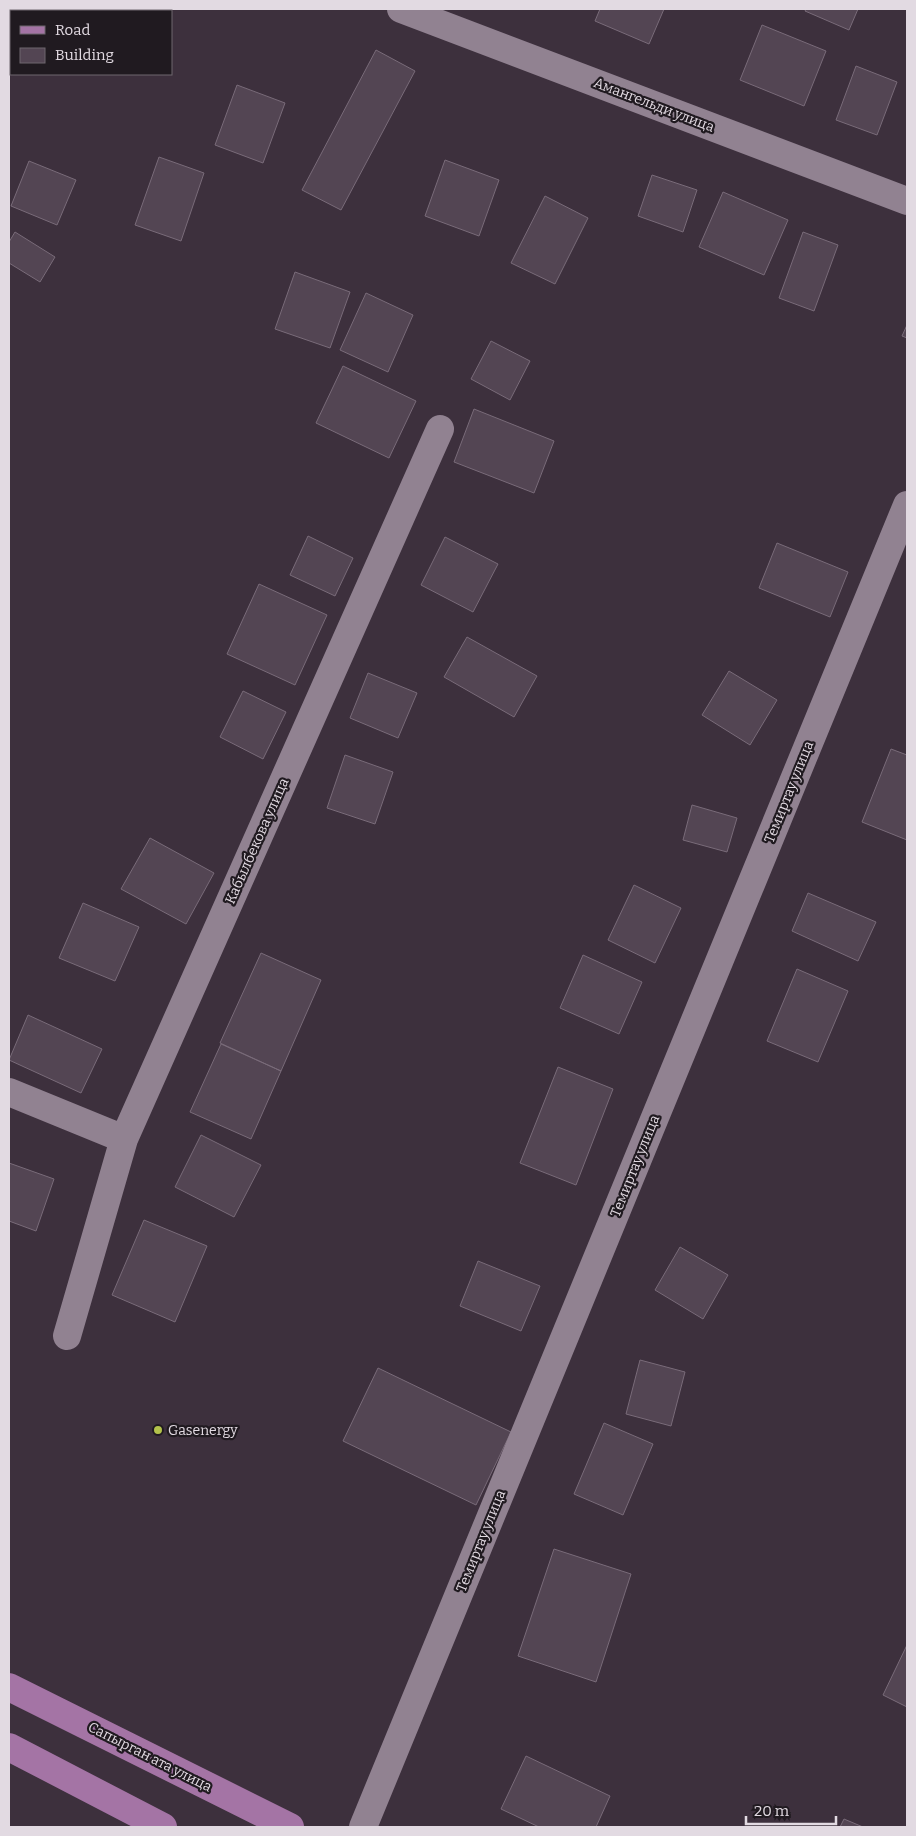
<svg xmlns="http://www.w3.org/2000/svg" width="916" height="1836" viewBox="0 0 916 1836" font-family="Bitter,serif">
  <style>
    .building { fill: #534553; stroke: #796b79 }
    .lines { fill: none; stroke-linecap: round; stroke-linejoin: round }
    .street { stroke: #918291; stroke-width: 28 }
    .primary { stroke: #a474a5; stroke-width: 28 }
    .poi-dot { fill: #b3c24b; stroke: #201a20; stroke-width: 2 }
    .labels { text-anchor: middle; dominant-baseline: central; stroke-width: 4.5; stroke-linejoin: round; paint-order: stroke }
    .street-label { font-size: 14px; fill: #e2dae2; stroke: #201a20 }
    .poi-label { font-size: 14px; fill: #e2dae2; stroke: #201a20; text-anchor: start }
  </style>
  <rect width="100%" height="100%" fill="#3d303d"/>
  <path class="building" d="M 92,9 L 146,9 L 145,11 L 96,11 Z
    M 600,9 L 664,9 L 649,44 L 595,21 Z
    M 806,9 L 858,9 L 849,30 L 805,11 Z
    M 762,25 L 826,51 L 804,106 L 740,80 Z
    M 376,50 L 415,71 L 341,210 L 302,190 Z
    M 856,66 L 897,82 L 877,135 L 836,120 Z
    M 237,85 L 285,103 L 263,163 L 215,145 Z
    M 159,157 L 204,173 L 181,241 L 135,225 Z
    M 445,160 L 499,180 L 479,236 L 425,216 Z
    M 29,161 L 76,180 L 57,225 L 11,206 Z
    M 652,175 L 697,190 L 683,232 L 638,216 Z
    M 723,192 L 788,220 L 764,275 L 699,247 Z
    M 545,196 L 588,218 L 555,284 L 511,263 Z
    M 15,232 L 55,257 L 40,282 L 9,263 L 9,242 Z
    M 803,232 L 838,245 L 814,311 L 779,298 Z
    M 295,272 L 350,292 L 330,348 L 275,329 Z
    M 366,293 L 413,315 L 388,372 L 340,350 Z
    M 907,325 L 907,338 L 902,336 Z
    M 491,341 L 530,361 L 510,400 L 471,379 Z
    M 343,366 L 416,401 L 389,458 L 316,423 Z
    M 474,409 L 554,441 L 534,493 L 454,462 Z
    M 308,536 L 353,558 L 335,596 L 290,575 Z
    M 445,537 L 498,564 L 473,612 L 421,585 Z
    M 777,543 L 848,572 L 830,617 L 759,588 Z
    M 259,584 L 327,615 L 295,685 L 227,654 Z
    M 467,637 L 537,676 L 514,717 L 444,677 Z
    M 729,671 L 777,700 L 750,745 L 702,715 Z
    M 368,673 L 417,693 L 398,738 L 350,718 Z
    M 243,691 L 286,712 L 263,759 L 220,737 Z
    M 891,749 L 907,755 L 907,840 L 862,822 Z
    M 345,755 L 393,772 L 375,824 L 327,808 Z
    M 692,805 L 737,818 L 727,852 L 683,840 Z
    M 150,838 L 214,873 L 186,924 L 121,889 Z
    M 634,885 L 681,908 L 655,963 L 608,940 Z
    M 808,893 L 876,922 L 858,961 L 792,931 Z
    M 83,903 L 139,927 L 115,981 L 59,958 Z
    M 261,953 L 321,980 L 281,1071 L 220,1043 Z
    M 583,955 L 642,982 L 619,1034 L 560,1008 Z
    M 797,969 L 848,991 L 818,1062 L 767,1041 Z
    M 28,1015 L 102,1049 L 81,1093 L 9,1060 Z
    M 221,1044 L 281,1071 L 251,1139 L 190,1112 Z
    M 558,1067 L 613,1089 L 576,1185 L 520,1163 Z
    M 201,1135 L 261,1165 L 234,1217 L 175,1187 Z
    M 9,1163 L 54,1179 L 36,1231 L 9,1221 Z
    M 144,1220 L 207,1246 L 175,1322 L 112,1295 Z
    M 680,1247 L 728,1275 L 703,1319 L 655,1290 Z
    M 478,1261 L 540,1286 L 521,1331 L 460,1306 Z
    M 640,1360 L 685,1372 L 671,1426 L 626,1414 Z
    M 378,1368 L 511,1432 L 476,1505 L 343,1441 Z
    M 604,1423 L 653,1444 L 623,1515 L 574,1494 Z
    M 554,1549 L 631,1574 L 596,1682 L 518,1656 Z
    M 907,1645 L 907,1707 L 883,1695 Z
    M 526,1756 L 610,1796 L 596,1827 L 539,1827 L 501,1809 Z
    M 844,1819 L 863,1827 L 840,1827 Z"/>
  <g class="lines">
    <path class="street" d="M 401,9 L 907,201
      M 9,1092 L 124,1139 L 440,429
      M 67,1336 L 124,1139
      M 363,1827 L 907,505"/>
    <path class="primary" d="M 9,1687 L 290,1827
      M 9,1747 L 163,1827"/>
  </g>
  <circle class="poi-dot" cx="158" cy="1430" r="5"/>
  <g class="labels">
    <g class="street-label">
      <text transform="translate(654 105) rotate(21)">Амангельди улица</text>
      <text transform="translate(789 792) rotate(-68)">Темиртау улица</text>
      <text transform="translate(257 841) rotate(-66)">Кабылбекова улица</text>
      <text transform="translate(635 1166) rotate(-68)">Темиртау улица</text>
      <text transform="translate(481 1541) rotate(-68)">Темиртау улица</text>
      <text transform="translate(150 1757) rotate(27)">Сапырган ата улица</text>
    </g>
    <g class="poi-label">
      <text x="168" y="1430">Gasenergy</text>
    </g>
  </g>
  <rect width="916" height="1836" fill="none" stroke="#e2dae2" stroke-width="20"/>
  <rect x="10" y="10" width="162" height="65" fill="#201a20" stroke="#6e676e"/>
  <rect x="20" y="26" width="25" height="8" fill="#a474a5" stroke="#6e676e"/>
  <text x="55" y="35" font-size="15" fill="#e2dae2">Road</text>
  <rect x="20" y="48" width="25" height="15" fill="#534553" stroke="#6e676e"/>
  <text x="55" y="60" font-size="15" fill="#e2dae2">Building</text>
  <path d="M746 1816v8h90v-8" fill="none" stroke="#e2dae2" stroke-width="2.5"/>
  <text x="754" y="1816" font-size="15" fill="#e2dae2" stroke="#201a20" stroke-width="4" paint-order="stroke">20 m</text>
</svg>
